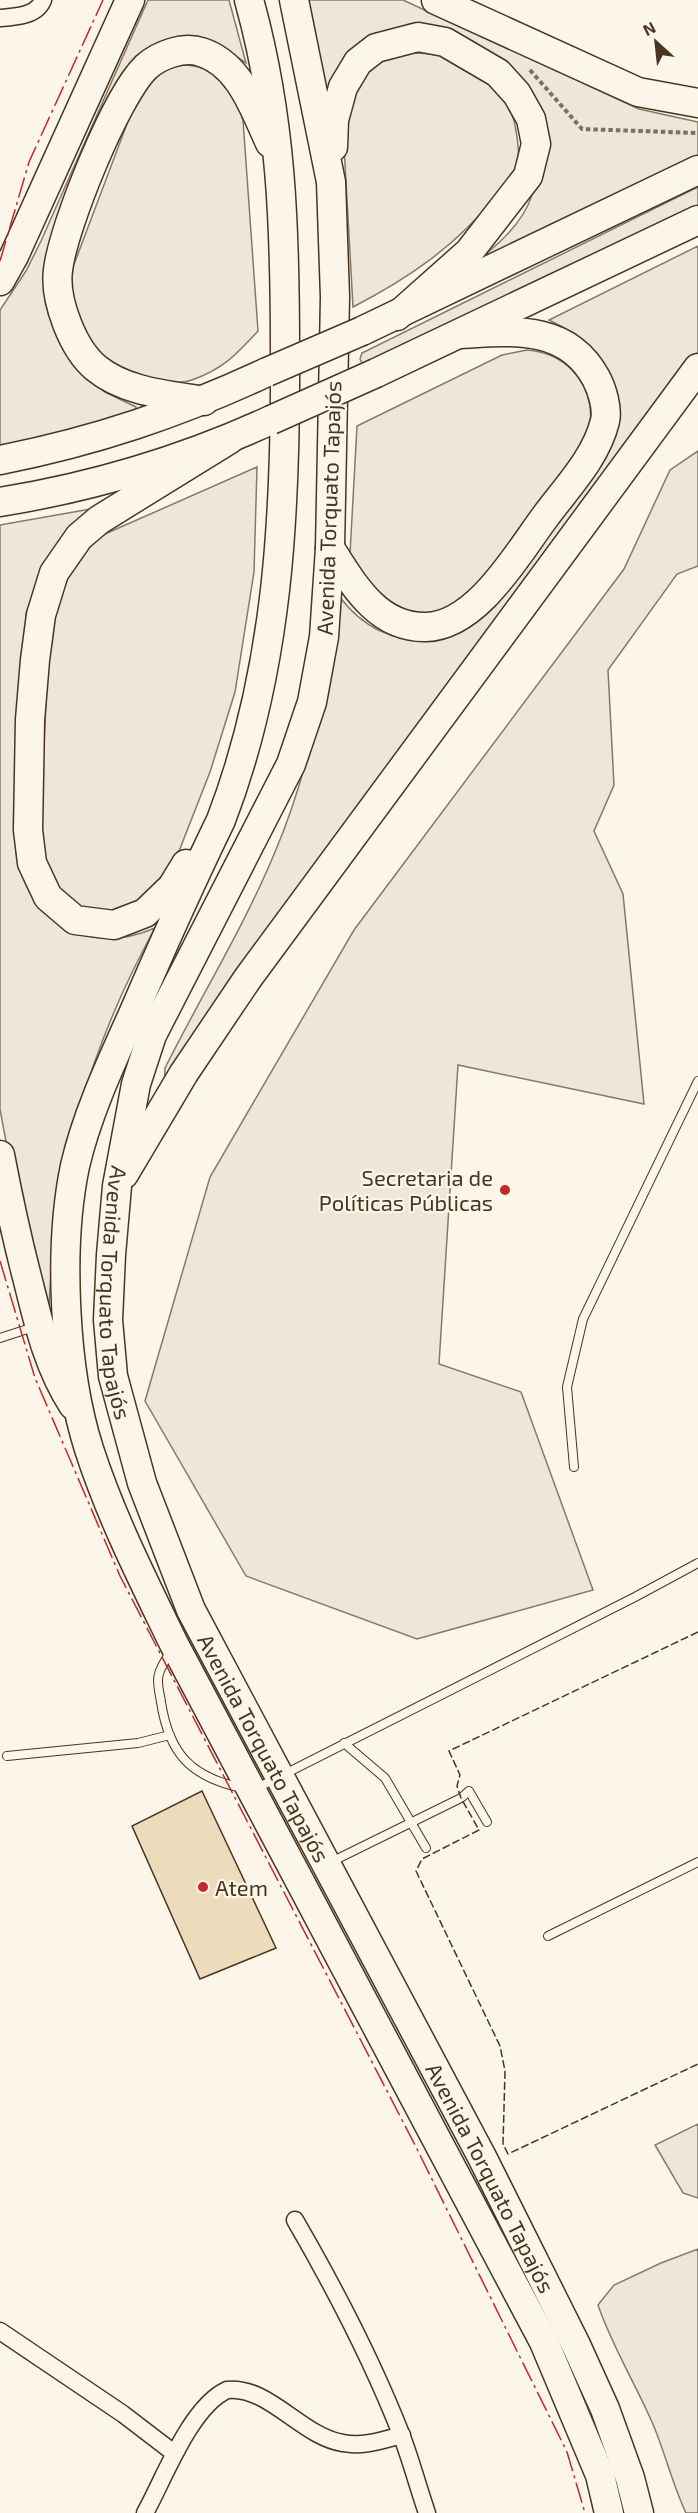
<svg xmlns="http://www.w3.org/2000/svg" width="698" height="2513" viewBox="0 0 698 2513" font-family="'Exo 2',sans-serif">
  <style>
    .green { fill: #ede6d9; stroke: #887966; stroke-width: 1.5 }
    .building { fill: #ecdcbc; stroke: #4a3520; stroke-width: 1.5 }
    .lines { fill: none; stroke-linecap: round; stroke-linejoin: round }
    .service-casing { stroke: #4a3520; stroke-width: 10 }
    .minor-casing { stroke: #4a3520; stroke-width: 19 }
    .trunk-casing { stroke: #4a3520; stroke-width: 31 }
    .path { stroke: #7f6f5c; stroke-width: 4; stroke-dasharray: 4.5 3; stroke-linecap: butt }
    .service { stroke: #fbf6e9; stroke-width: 8 }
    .minor { stroke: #fbf6e9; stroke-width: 16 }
    .trunk { stroke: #fbf6e9; stroke-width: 28 }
    .trunk-bridge-casing { stroke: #4a3520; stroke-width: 31; stroke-linecap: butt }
    .trunk-bridge { stroke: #fbf6e9; stroke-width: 28 }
    .fence { stroke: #4a3520; stroke-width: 1.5; stroke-dasharray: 8 3; stroke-linecap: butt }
    .power { stroke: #c62828; stroke-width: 1.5; stroke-dasharray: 21 4.5 3 4.5; stroke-linecap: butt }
    .poi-dot { fill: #c62828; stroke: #fbf6e9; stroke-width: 2 }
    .labels { text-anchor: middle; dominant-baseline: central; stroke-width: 4.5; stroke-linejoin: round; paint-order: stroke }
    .street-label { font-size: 22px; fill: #4a3520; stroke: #fbf6e9 }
    .poi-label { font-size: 22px; fill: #4a3520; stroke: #fbf6e9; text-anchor: end }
  </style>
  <rect width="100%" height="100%" fill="#fbf6e9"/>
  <path class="green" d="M 148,0 L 229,0 L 246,63 L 223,47 L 168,44 L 51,257 L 90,381 L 105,392 L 136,407 L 133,416 L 35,440 L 0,445 L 0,310 L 26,271 L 41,241 Z
    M 305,0 L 403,0 L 639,109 L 698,122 L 698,156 L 491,260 L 487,253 C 546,205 537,176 534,108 L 414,29 L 327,96 Z
    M 413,53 C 453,53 469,64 496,91 C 507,101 514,116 516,131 C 518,142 521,160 515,171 C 511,180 502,188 496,196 C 456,246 409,278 353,307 L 344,146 L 346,109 L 364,77 L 373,68 L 383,61 Z
    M 179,65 C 217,64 234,86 243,120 L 258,331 C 236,355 223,369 192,380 C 178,385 165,381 151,378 C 143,377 131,376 124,372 C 86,353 67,308 73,267 L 139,92 C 149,79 162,70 179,65 Z
    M 698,187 L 698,206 L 363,365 L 360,359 L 362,353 Z
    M 698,246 L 698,355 L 164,1088 L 165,1068 C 201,996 244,927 275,852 C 311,767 324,686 339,596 C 363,628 393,642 433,640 L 601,459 L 596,354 L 576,334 L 549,320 Z
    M 527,350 C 572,354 599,391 588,436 L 475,590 L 442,612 L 416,615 L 378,601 L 350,554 L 357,426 L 502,355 Z
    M 698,451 L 698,566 L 677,574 L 608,670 L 614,785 L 594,831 L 623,894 L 644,1104 L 458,1065 L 439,1364 L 521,1392 L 593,1590 L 417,1639 L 246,1576 L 145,1401 L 210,1177 L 354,930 L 624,569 L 670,470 Z
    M 257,467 L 254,572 L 235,692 L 210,772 L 172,869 L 131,909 L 96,913 L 63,899 L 39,845 L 49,641 L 64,576 L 94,542 L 105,534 Z
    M 102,507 L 33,594 L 26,614 L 16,852 C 28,923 88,957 155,928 C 88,1050 55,1168 49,1307 C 26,1243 12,1176 0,1109 L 0,525 Z
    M 698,2124 L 698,2198 L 683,2193 L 655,2145 Z
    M 698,2249 L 698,2513 L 686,2513 C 672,2483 665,2452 652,2422 C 635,2383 612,2346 598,2305 L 614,2285 L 661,2263 Z"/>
  <path class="building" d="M 202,1791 L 276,1948 L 200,1979 L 132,1826 Z"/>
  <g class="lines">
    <defs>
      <path id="service" d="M 0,1338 L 37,1326
        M 574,1467 L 567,1387 L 583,1319 L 698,1081
        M 171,1650 C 167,1658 161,1666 159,1674 C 156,1682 160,1694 161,1702 C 169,1754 191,1777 242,1788
        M 344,1743 L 385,1778 L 426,1848
        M 7,1756 L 138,1743 L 170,1735
        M 255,1789 L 635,1597 L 698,1563
        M 331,1862 L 461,1798 L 469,1791 L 487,1822
        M 548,1936 L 698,1862"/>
      <path id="minor" d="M 0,18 C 15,17 37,16 43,0
        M 295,2220 C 335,2289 372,2360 401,2434 C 411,2460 418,2487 427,2513
        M 0,2331 L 123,2414 L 174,2453
        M 145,2513 C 164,2479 190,2407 227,2390 C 268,2385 302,2437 343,2443 C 363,2447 383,2440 402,2435"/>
      <g id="trunk">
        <path d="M 249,0 C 282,118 285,229 285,351 C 286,511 279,669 221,820 C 190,884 161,949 133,1014 C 111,1063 87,1114 75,1166 C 58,1247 64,1371 89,1449 C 111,1517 143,1580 174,1644 L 544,2342 L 600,2475 L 609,2513"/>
        <path id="s1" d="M 294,0 L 331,182 L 335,297 L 330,548 L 324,637 L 312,702 L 291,764 L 152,1035 L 136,1084 L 117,1186 L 111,1255 L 108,1320 L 113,1376 L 142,1483 L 191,1610 L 482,2157 L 576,2345 L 605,2409 L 630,2478 L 639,2513"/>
        <path d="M 436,0 L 638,92 L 698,103"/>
        <path d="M 333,147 L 334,120 L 343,87 L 358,62 L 376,48 L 418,37 L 445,42 L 498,73 L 517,94 L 531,119 L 536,144 L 528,176 L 469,252 L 397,316"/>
        <path d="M 0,281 L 14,256 L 130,0"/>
        <path d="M 362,331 L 698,170"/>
        <path d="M 376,373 L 698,220"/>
        <path d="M 204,401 C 168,395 125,392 96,368 C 73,349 54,300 58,270 C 63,227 116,96 146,67 C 159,55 184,46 201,52 C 240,64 254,109 270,143"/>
        <path d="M 0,460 C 96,441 179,413 267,372"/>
        <path d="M 0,502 C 92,487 186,459 271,420"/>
        <path d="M 330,548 C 353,584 377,628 426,627 C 477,626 518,553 545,517 C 567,487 596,458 605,421 C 608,409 602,389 596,378 C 567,324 512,331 460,334"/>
        <path d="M 186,864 L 172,887 L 145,913 L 114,925 L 75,920 L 48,897 L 32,863 L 28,830 L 30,720 L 35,660 L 41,615 L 54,573 L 79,537 L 99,520 L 230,439"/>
        <path d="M 0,1155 C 8,1197 17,1239 28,1281 C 39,1325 48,1366 73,1405"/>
        <path d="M 124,1174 L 184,1073 L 248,978 L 698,368"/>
      </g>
    </defs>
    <use href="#service" class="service-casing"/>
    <use href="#minor" class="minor-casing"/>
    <use href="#trunk" class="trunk-casing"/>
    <path class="path" d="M 530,70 L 582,129 L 698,133"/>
    <use href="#service" class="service"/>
    <use href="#minor" class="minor"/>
    <use href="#trunk" class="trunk"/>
    <defs>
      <path id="trunk-bridge" d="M 267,372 L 362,331
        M 271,420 L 376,373"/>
    </defs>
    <use href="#trunk-bridge" class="trunk-bridge-casing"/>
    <use href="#trunk-bridge" class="trunk-bridge"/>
    <path class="fence" d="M 698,1632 L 449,1751 L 460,1775 L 457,1786 L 461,1798 L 479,1830 L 422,1859 L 416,1871 L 500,2046 L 505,2071 L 503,2144 L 508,2154 L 698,2064"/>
    <path class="power" d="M 0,261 L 29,162 L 103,0
      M 0,1261 L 35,1378 L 120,1576 L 415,2145 L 567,2452 L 585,2513"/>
  </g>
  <g class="poi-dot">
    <circle cx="505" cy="1190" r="6"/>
    <circle cx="203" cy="1887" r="6"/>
  </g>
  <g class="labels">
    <g class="street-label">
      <text transform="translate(328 508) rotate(-88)">Avenida Torquato Tapajós</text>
      <text stroke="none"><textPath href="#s1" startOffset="1340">Avenida Torquato Tapajós</textPath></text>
      <text stroke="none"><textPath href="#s1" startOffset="1826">Avenida Torquato Tapajós</textPath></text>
      <text stroke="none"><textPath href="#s1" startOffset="2312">Avenida Torquato Tapajós</textPath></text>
    </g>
    <g class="poi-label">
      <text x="493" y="1177">Secretaria de<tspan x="493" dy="25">Políticas Públicas</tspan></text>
      <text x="215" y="1887" text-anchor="start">Atem</text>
    </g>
  </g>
  <g transform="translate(656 42) rotate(333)" stroke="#fbf6e9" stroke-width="4.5" paint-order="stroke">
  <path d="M0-4.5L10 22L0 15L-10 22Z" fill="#4a3520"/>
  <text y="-9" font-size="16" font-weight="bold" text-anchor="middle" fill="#4a3520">N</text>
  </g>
</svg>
